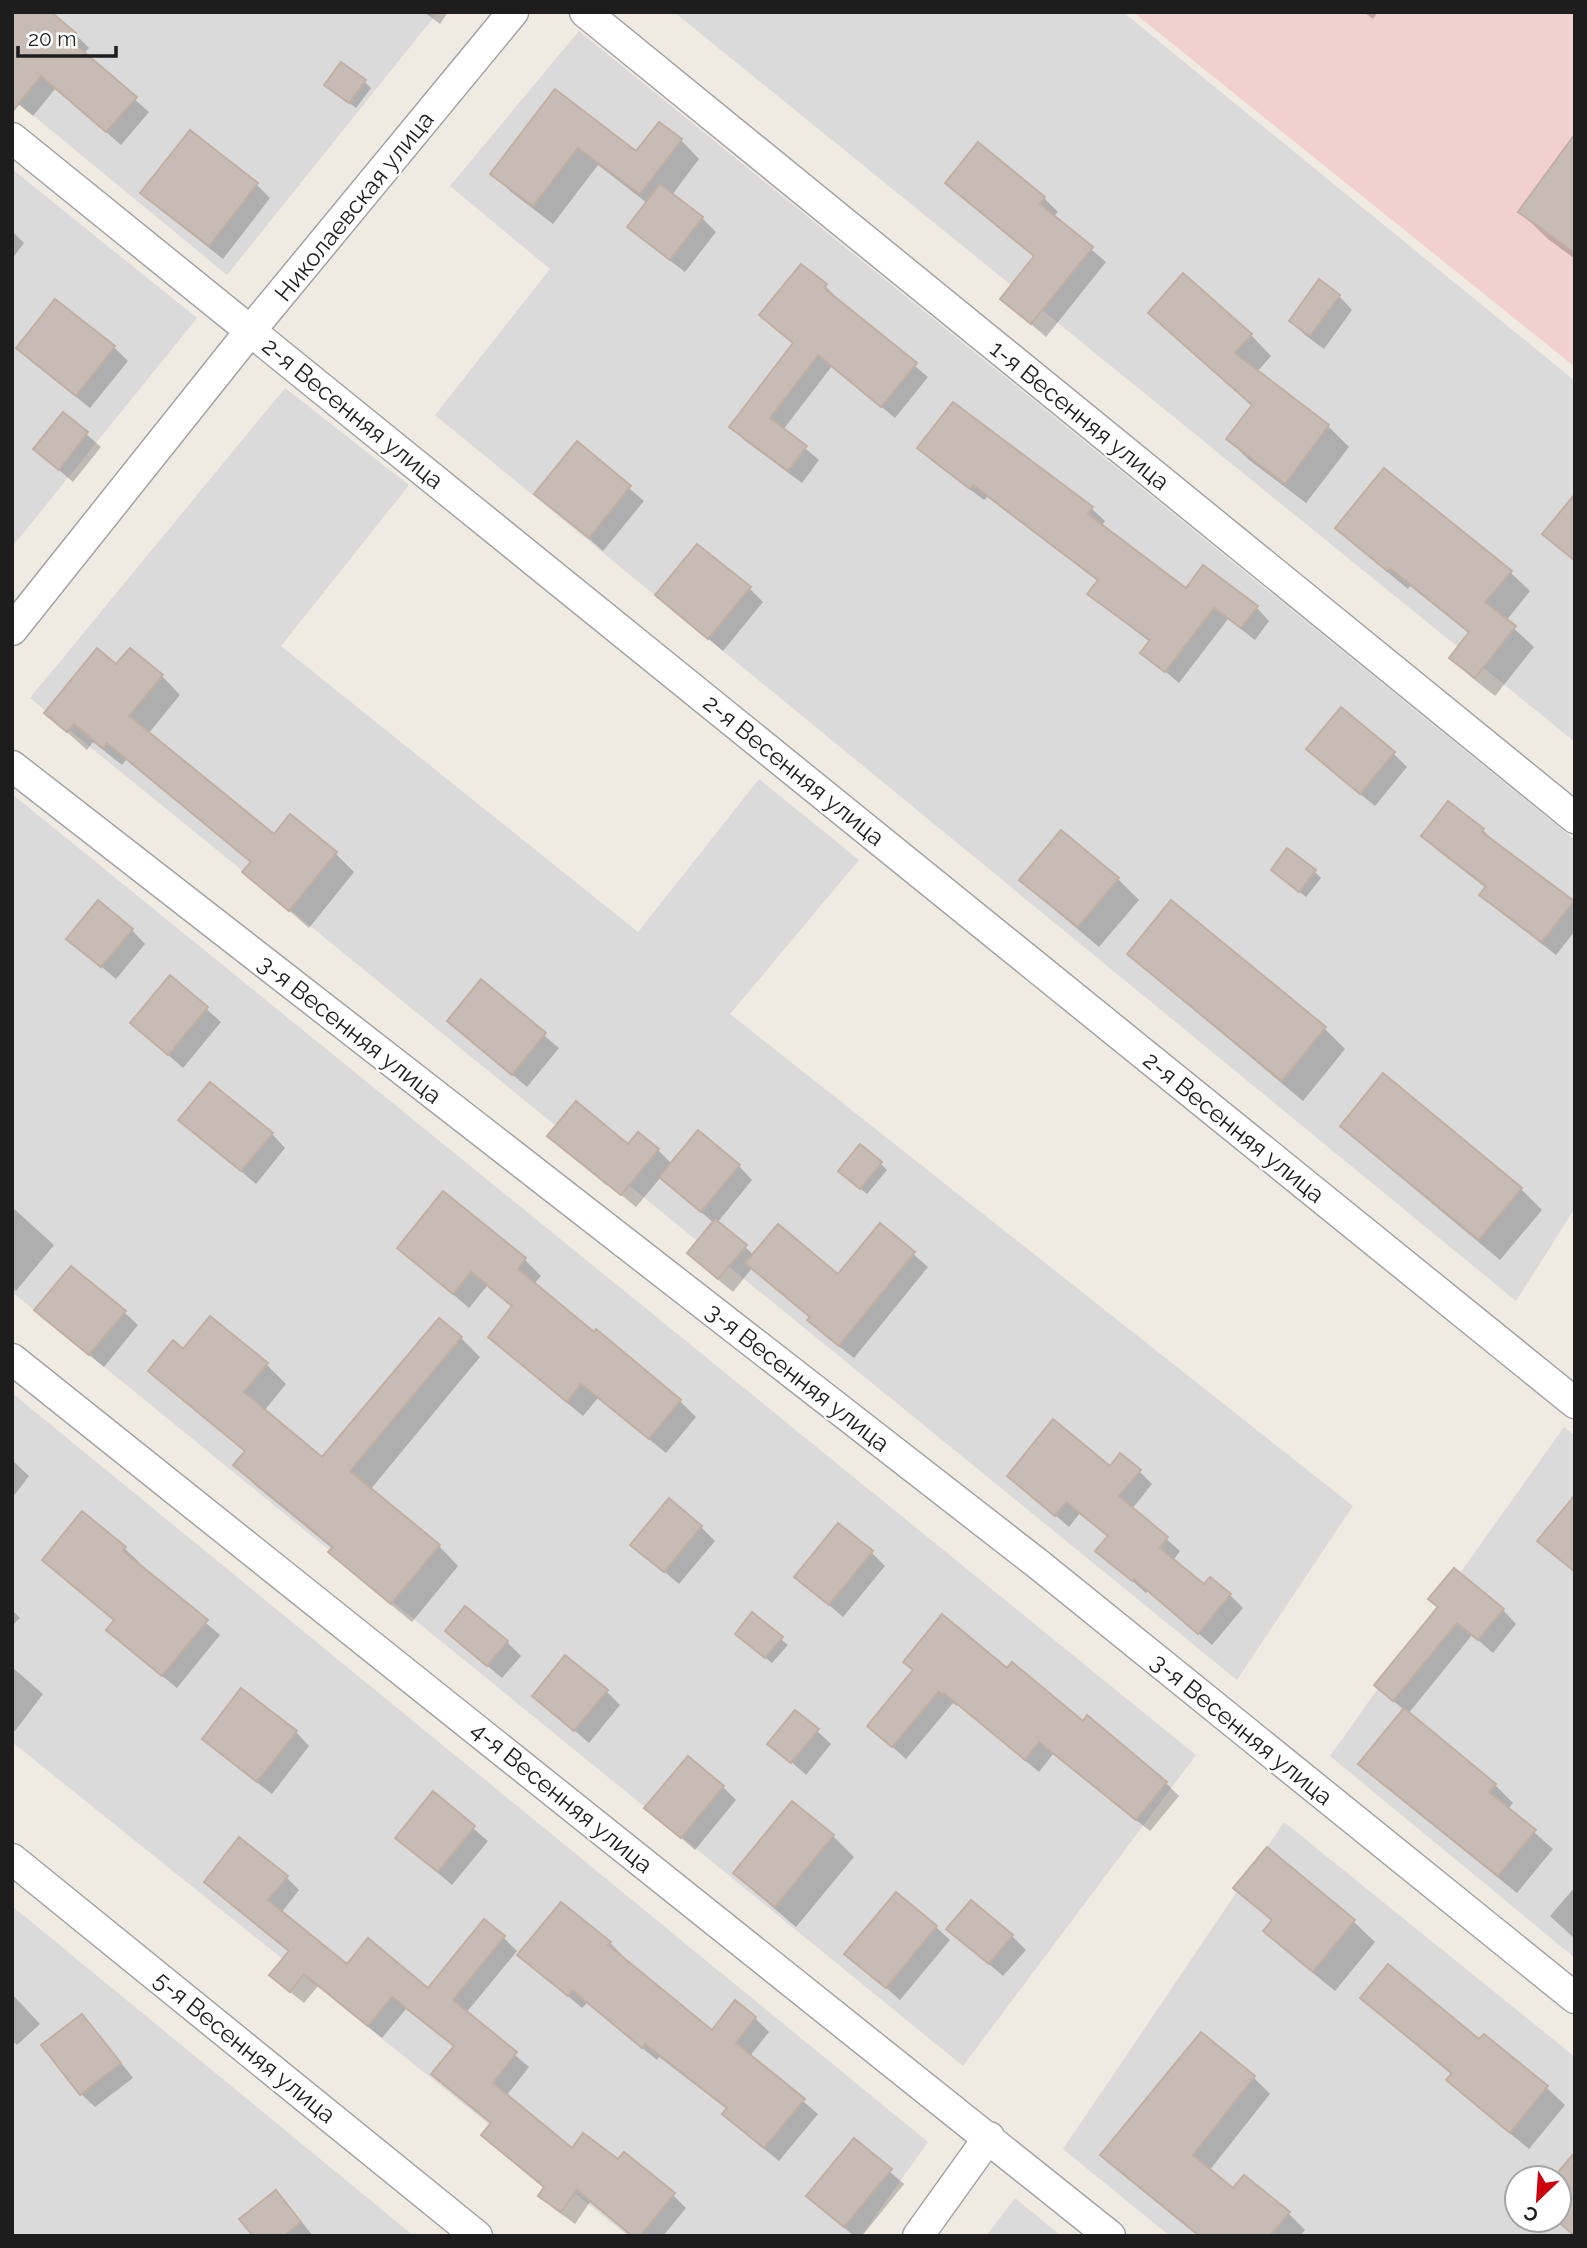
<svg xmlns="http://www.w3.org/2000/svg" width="1587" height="2248" viewBox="0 0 1587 2248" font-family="Raleway,sans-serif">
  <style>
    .residential { fill: #dbdada; fill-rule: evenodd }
    .commercial { fill: #f2d0d0 }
    .shadow { fill: #0003 }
    .building { fill: #c7bcb5; stroke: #c2afa3; stroke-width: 2 }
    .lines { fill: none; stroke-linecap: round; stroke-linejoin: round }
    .street-casing { stroke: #a4a4a4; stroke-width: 33 }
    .street { stroke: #fff; stroke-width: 30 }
    .labels { text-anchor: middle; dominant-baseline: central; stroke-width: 5; stroke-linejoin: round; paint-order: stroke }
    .street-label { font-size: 24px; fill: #1d1d1d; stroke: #fff }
  </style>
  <rect width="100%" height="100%" fill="#efeae2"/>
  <path class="residential" d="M 12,12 L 438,12 L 227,275 L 12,98 Z
    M 674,12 L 1123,12 L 1575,381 L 1575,742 Z
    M 579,31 L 1575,840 L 1575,1208 L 1516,1301 L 435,415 L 550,269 L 450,186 Z
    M 12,169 L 197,318 L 12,547 Z
    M 285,388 L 409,485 L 281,646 L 638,932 L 759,779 L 859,860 L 730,1014 L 1353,1506 L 1237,1680 L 30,698 Z
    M 12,794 L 1196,1755 L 963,2066 L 12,1292 Z
    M 12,1393 L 928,2142 L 861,2236 L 628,2236 L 12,1742 Z
    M 1564,1427 L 1575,1436 L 1575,1958 L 1330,1756 Z
    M 1284,1822 L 1575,2057 L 1575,2236 L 1170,2236 L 1063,2149 ZM 1517,2178 L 1559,2178 L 1559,2220 L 1517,2220 Z
    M 12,1906 L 414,2236 L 12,2236 Z
    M 1015,2198 L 1061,2236 L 986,2236 Z"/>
  <path class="commercial" d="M 1133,12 L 1575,12 L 1575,367 Z"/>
  <path class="shadow" d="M 424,12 L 448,12 L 440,24 Z
    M 1364,12 L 1378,12 L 1373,19 Z
    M 75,34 L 89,48 L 83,54 L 149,112 L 121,145 L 56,88 L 33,116 L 12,99 Z
    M 365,82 L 371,88 L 356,108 L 326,85 Z
    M 555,92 L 636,154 L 681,140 L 699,159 L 672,195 L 702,218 L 716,232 L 685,272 L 643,240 L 629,227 L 647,203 L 598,165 L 553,224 L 511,192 L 493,173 Z
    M 190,132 L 257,185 L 270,198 L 223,259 L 156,206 L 142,193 Z
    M 1575,137 L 1575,259 L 1548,239 L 1520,212 Z
    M 979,145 L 1044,198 L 1058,212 L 1053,217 L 1106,262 L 1046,337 L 1002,299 L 1035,257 L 947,183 Z
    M 12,231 L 24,243 L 12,259 Z
    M 825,286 L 838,299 L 837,300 L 928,377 L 895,418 L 832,366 L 783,430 L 819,460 L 802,483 L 744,440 L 731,427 L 794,344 L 774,327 Z
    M 1339,296 L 1352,310 L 1324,349 L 1305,335 L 1291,321 Z
    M 56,301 L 114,347 L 128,361 L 90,408 L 32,362 L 19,348 Z
    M 1150,312 L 1251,335 L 1271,356 L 1257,372 L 1328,426 L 1349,447 L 1306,503 L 1249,460 L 1228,439 L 1253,406 Z
    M 63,414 L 101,447 L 73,482 L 35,449 Z
    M 577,444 L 644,501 L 603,551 L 536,493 Z
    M 920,448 L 1092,509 L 1105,521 L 1101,526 L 1186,591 L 1257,608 L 1269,621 L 1255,640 L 1228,619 L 1179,683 L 1143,653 L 1150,642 L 1103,606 L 1090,593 L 1099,582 L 987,497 L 984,500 L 932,461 Z
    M 1337,527 L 1510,572 L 1530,591 L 1506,621 L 1534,647 L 1495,696 L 1471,677 L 1451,658 L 1470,634 L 1410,586 L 1408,589 L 1357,547 Z
    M 750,589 L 763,602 L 723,651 L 657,595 Z
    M 162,676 L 180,695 L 148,734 L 274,837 L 336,854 L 354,872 L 309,928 L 245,872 L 252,863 L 126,760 L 122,765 L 93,742 L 87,750 L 46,713 Z
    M 1393,753 L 1407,767 L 1375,806 L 1322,763 Z
    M 1483,830 L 1497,844 L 1575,905 L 1575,931 L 1556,955 L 1495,908 L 1481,895 L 1486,888 L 1437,850 L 1423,836 Z
    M 1314,871 L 1321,878 L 1306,897 L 1280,877 Z
    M 1118,879 L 1139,900 L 1099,947 L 1043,900 L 1022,880 Z
    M 132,930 L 145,944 L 116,979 L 69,939 Z
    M 1130,953 L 1325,1029 L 1345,1049 L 1303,1101 L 1151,974 Z
    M 170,977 L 221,1022 L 183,1068 L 132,1023 Z
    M 481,982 L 559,1048 L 527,1087 L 449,1021 Z
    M 181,1120 L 272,1134 L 285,1148 L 256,1184 Z
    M 1342,1126 L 1521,1189 L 1542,1210 L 1500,1260 L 1363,1146 Z
    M 549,1136 L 658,1150 L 672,1164 L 739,1166 L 752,1180 L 717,1223 L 754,1255 L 838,1277 L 880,1225 L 928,1267 L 854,1358 L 823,1334 L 810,1320 L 812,1318 L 752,1268 L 733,1292 L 703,1267 L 689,1253 L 714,1223 L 661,1177 L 636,1207 L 607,1183 L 606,1185 Z
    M 880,1163 L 887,1170 L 867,1194 L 846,1177 Z
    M 444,1194 L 525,1260 L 541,1276 L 534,1284 L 680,1401 L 696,1417 L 666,1453 L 598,1398 L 583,1416 L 506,1352 L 490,1336 L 513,1308 L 487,1286 L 469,1308 L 399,1248 Z
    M 12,1207 L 54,1245 L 16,1291 L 12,1288 Z
    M 124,1312 L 138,1325 L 104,1367 L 50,1323 Z
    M 210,1319 L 267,1365 L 286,1384 L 264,1411 L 322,1459 L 461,1338 L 480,1357 L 370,1490 L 439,1546 L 458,1566 L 412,1622 L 350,1571 L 331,1552 L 333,1549 L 255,1485 L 235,1465 L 246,1452 L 170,1390 L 150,1370 L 184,1351 Z
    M 12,1460 L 29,1476 L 12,1498 Z
    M 1110,1468 L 1139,1471 L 1152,1484 L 1132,1509 L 1180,1551 L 1173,1561 L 1205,1587 L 1230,1595 L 1243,1608 L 1212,1645 L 1148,1590 L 1146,1593 L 1098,1551 L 1109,1537 L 1080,1513 L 1069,1527 L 1009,1476 Z
    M 82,1513 L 125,1549 L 139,1562 L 137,1564 L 220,1635 L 177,1688 L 122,1643 L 108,1630 L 115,1621 L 44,1560 Z
    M 701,1527 L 715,1541 L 679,1584 L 633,1545 Z
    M 872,1553 L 885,1566 L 843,1617 L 796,1577 Z
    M 1440,1608 L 1503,1610 L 1516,1624 L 1493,1653 L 1472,1635 L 1408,1714 L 1495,1785 L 1513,1803 L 1508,1809 L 1553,1849 L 1517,1893 L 1378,1781 L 1361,1764 L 1404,1710 L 1390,1698 Z
    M 12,1610 L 20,1618 L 12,1626 Z
    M 781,1639 L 788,1645 L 772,1663 L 743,1640 Z
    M 507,1642 L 521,1656 L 502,1678 L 461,1644 Z
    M 12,1667 L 43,1694 L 15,1731 L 12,1730 Z
    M 914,1670 L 1008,1671 L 1166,1783 L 1179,1796 L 1150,1831 L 1053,1754 L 1039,1772 L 958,1705 L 957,1706 L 953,1703 L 906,1759 L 869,1726 Z
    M 607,1692 L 620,1705 L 589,1743 L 534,1696 Z
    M 817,1731 L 831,1744 L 806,1775 L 770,1743 Z
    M 296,1732 L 309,1746 L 272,1794 L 218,1752 L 204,1739 Z
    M 723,1787 L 736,1800 L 695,1850 L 647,1808 Z
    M 433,1794 L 488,1841 L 452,1885 L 397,1838 Z
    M 793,1803 L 833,1836 L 854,1857 L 796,1927 L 756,1893 L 735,1873 Z
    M 1267,1850 L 1354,1922 L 1375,1942 L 1335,1991 L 1286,1951 L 1266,1930 L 1273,1922 L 1236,1888 Z
    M 286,1877 L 299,1890 L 281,1913 L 347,1967 L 428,1991 L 484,1922 L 504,1938 L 517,1951 L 466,2013 L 529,2067 L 506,2096 L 572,2151 L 618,2162 L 673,2195 L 686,2208 L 663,2236 L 631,2236 L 590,2202 L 575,2224 L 553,2208 L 540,2195 L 545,2189 L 483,2135 L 492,2124 L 447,2087 L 455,2047 L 406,2009 L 382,2038 L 318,1986 L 304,2003 L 285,1988 L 290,1952 L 206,1882 Z
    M 1575,1887 L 1575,1939 L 1550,1916 Z
    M 936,1927 L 950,1940 L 900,2000 L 847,1954 Z
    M 949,1929 L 1012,1936 L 1026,1950 L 1003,1976 Z
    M 610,1943 L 624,1957 L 622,1959 L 712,2033 L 755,2018 L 769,2032 L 750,2056 L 818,2114 L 779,2161 L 738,2128 L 725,2114 L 728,2110 L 659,2057 L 657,2060 L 587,2003 L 582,2008 L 520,1955 Z
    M 13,1995 L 40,2024 L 17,2045 L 12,2040 Z
    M 1362,1998 L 1480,2042 L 1484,2036 L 1547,2088 L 1565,2105 L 1529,2149 L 1466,2097 L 1448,2080 L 1452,2075 L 1380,2015 Z
    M 82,2016 L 95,2030 L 133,2078 L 95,2107 L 81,2094 Z
    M 1253,2077 L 1270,2094 L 1209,2171 L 1234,2190 L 1288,2213 L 1305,2230 L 1300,2236 L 1198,2236 L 1118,2171 L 1102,2155 Z
    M 854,2141 L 904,2184 L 862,2236 L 854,2236 L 822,2209 Z
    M 275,2192 L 289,2206 L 313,2236 L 255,2236 Z"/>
  <path class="building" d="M 12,12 L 51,12 L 76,33 L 70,40 L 137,97 L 106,132 L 41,76 L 12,112 Z
    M 341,62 L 366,80 L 349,103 L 324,85 Z
    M 555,89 L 636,151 L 659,122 L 682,139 L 640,194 L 578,148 L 533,206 L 490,174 Z
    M 190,130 L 258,183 L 209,246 L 140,193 Z
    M 1575,134 L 1575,253 L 1518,212 Z
    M 978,142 L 1045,197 L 1040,204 L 1093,247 L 1031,324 L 1000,299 L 1034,256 L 945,183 Z
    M 660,184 L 703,217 L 670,260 L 627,227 Z
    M 801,264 L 827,284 L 824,288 L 917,363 L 881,407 L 818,355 L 770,418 L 807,446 L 788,471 L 729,427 L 793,343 L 759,315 Z
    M 1183,273 L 1252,334 L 1235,353 L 1329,425 L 1285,484 L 1226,439 L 1252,405 L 1148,313 Z
    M 1319,279 L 1340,295 L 1310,336 L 1289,321 Z
    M 55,299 L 115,346 L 76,396 L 16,348 Z
    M 953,402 L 1093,507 L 1088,514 L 1186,588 L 1203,565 L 1258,606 L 1241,628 L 1214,608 L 1165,672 L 1140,653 L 1150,640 L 1087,594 L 1098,580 L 973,485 L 970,489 L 917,448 Z
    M 63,412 L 88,432 L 59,470 L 33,449 Z
    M 577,441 L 631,486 L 589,538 L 534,494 Z
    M 1384,468 L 1512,571 L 1485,602 L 1516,626 L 1475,678 L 1449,658 L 1469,632 L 1390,568 L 1387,571 L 1335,528 Z
    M 1575,494 L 1575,561 L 1542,534 Z
    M 697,544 L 751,587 L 708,639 L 655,595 Z
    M 97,648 L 116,664 L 130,648 L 163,675 L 129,716 L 274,834 L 290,814 L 337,852 L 289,911 L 242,872 L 251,862 L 107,743 L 103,748 L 74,724 L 67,732 L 44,713 Z
    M 1341,707 L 1395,752 L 1360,794 L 1306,749 Z
    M 1448,801 L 1484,829 L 1482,832 L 1574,901 L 1542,942 L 1479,895 L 1486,886 L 1421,836 Z
    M 1061,830 L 1119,878 L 1078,927 L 1019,880 Z
    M 1287,848 L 1316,870 L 1299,892 L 1271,870 Z
    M 98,900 L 133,929 L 101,967 L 66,939 Z
    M 1171,900 L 1326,1027 L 1282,1081 L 1127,954 Z
    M 170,975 L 208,1007 L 168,1055 L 130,1023 Z
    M 481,979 L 546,1033 L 512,1075 L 447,1021 Z
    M 1383,1073 L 1522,1188 L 1479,1240 L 1340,1126 Z
    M 210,1082 L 273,1133 L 241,1171 L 178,1120 Z
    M 576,1101 L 628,1144 L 638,1132 L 659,1149 L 621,1195 L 547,1136 Z
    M 698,1130 L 740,1165 L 701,1212 L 659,1177 Z
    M 860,1144 L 882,1162 L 860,1189 L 838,1171 Z
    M 443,1191 L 526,1258 L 518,1269 L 594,1332 L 596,1329 L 681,1400 L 649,1439 L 581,1384 L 567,1402 L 488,1337 L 512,1306 L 471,1272 L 453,1294 L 397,1248 Z
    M 715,1219 L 747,1245 L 718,1279 L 687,1253 Z
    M 880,1223 L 915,1252 L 839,1346 L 807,1320 L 810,1317 L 745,1263 L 778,1224 L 838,1274 Z
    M 71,1266 L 126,1311 L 89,1355 L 34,1310 Z
    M 210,1316 L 268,1363 L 244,1392 L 322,1457 L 439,1318 L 462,1337 L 350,1471 L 440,1545 L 391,1604 L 328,1552 L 333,1547 L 233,1465 L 245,1451 L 148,1371 L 173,1340 L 183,1349 Z
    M 1053,1419 L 1110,1466 L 1120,1453 L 1141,1470 L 1119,1496 L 1168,1537 L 1160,1548 L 1204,1584 L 1210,1577 L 1231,1594 L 1198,1634 L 1134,1579 L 1132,1581 L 1095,1551 L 1108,1536 L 1066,1502 L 1055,1516 L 1007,1476 Z
    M 1575,1495 L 1575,1572 L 1537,1541 Z
    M 669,1498 L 702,1526 L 664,1572 L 630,1545 Z
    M 82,1511 L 126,1547 L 123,1551 L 208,1620 L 162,1676 L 106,1630 L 114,1620 L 42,1560 Z
    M 838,1523 L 873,1551 L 829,1605 L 794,1577 Z
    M 1454,1568 L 1504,1609 L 1478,1640 L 1457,1623 L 1393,1701 L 1374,1685 L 1438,1607 L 1428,1599 Z
    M 465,1606 L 508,1641 L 487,1666 L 445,1631 Z
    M 752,1612 L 783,1637 L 765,1658 L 735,1634 Z
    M 942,1614 L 1007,1668 L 1012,1662 L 1083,1721 L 1087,1715 L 1167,1782 L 1136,1820 L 1039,1742 L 1025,1760 L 944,1693 L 943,1695 L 939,1691 L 892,1747 L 867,1726 L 913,1670 L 903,1662 Z
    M 565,1655 L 608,1690 L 574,1731 L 532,1696 Z
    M 241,1688 L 297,1731 L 257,1782 L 202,1739 Z
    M 1404,1708 L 1496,1784 L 1489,1792 L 1536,1830 L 1498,1876 L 1358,1764 Z
    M 795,1710 L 819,1729 L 791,1763 L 767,1744 Z
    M 688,1756 L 724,1786 L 681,1838 L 644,1808 Z
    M 433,1791 L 475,1826 L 438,1872 L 395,1838 Z
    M 792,1801 L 834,1835 L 775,1907 L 733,1873 Z
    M 239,1837 L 288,1876 L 268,1900 L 347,1964 L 368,1938 L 428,1988 L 484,1919 L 505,1936 L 453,2000 L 517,2052 L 493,2083 L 572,2148 L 583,2133 L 618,2159 L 624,2152 L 675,2193 L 640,2236 L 632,2236 L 577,2190 L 561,2212 L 538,2196 L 544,2187 L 481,2135 L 491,2123 L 431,2074 L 454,2046 L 392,1997 L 368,2026 L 304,1974 L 290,1992 L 269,1975 L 289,1951 L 204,1882 Z
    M 1267,1847 L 1355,1920 L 1313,1972 L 1263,1931 L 1272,1920 L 1233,1888 Z
    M 896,1892 L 937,1926 L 886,1988 L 844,1954 Z
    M 971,1900 L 1013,1935 L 989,1964 L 946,1929 Z
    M 561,1902 L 611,1942 L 608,1945 L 712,2030 L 735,2000 L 756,2017 L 736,2043 L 805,2099 L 764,2148 L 722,2114 L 727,2108 L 645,2044 L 642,2048 L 572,1990 L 568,1996 L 517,1955 Z
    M 1388,1964 L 1479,2039 L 1484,2034 L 1548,2086 L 1510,2133 L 1446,2080 L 1452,2073 L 1360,1998 Z
    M 82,2014 L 121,2063 L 80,2095 L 41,2045 Z
    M 1201,2032 L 1255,2076 L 1193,2155 L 1233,2188 L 1244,2175 L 1290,2212 L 1270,2236 L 1200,2236 L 1100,2155 Z
    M 854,2138 L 892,2169 L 844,2227 L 806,2196 Z
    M 1575,2152 L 1575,2236 L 1556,2220 L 1559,2220 L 1559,2178 L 1553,2178 Z
    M 276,2190 L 301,2222 L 284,2236 L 253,2236 L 239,2219 Z"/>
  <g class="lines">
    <defs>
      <path id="street" d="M 585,12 L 1575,818
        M 12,138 L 1575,1403
        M 12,630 L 251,330 L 513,12
        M 12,766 L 1038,1564 L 1575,1998
        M 12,1359 L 1110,2236
        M 12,1859 L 477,2236
        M 918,2236 L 989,2137"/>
    </defs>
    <use href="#street" class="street-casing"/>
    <use href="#street" class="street"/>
  </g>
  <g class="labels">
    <g class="street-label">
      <text transform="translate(354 206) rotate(-51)">Николаевская улица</text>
      <text transform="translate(353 413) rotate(39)">2-я Весенняя улица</text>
      <text transform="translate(1080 415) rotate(39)">1-я Весенняя улица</text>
      <text transform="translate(794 770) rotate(39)">2-я Весенняя улица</text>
      <text transform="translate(350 1029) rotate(38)">3-я Весенняя улица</text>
      <text transform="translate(1234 1127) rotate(39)">2-я Весенняя улица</text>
      <text transform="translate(798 1377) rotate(38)">3-я Весенняя улица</text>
      <text transform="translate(1242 1729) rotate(39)">3-я Весенняя улица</text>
      <text transform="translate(562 1797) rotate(39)">4-я Весенняя улица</text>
      <text transform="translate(245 2047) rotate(39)">5-я Весенняя улица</text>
    </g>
  </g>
  <rect width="1587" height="2248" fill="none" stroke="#1d1d1d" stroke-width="28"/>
  <g transform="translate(1538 2199) rotate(205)"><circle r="33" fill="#ffffff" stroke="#a5a5a5" stroke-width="2"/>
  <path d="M0-5L12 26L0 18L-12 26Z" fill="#cb000c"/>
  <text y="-10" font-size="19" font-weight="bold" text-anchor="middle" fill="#1d1d1d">С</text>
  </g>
  <path d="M18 46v10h98v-10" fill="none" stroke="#1d1d1d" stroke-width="3.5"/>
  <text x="28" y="46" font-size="21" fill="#1d1d1d" stroke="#ffffff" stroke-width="5" paint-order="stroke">20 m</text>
</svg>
